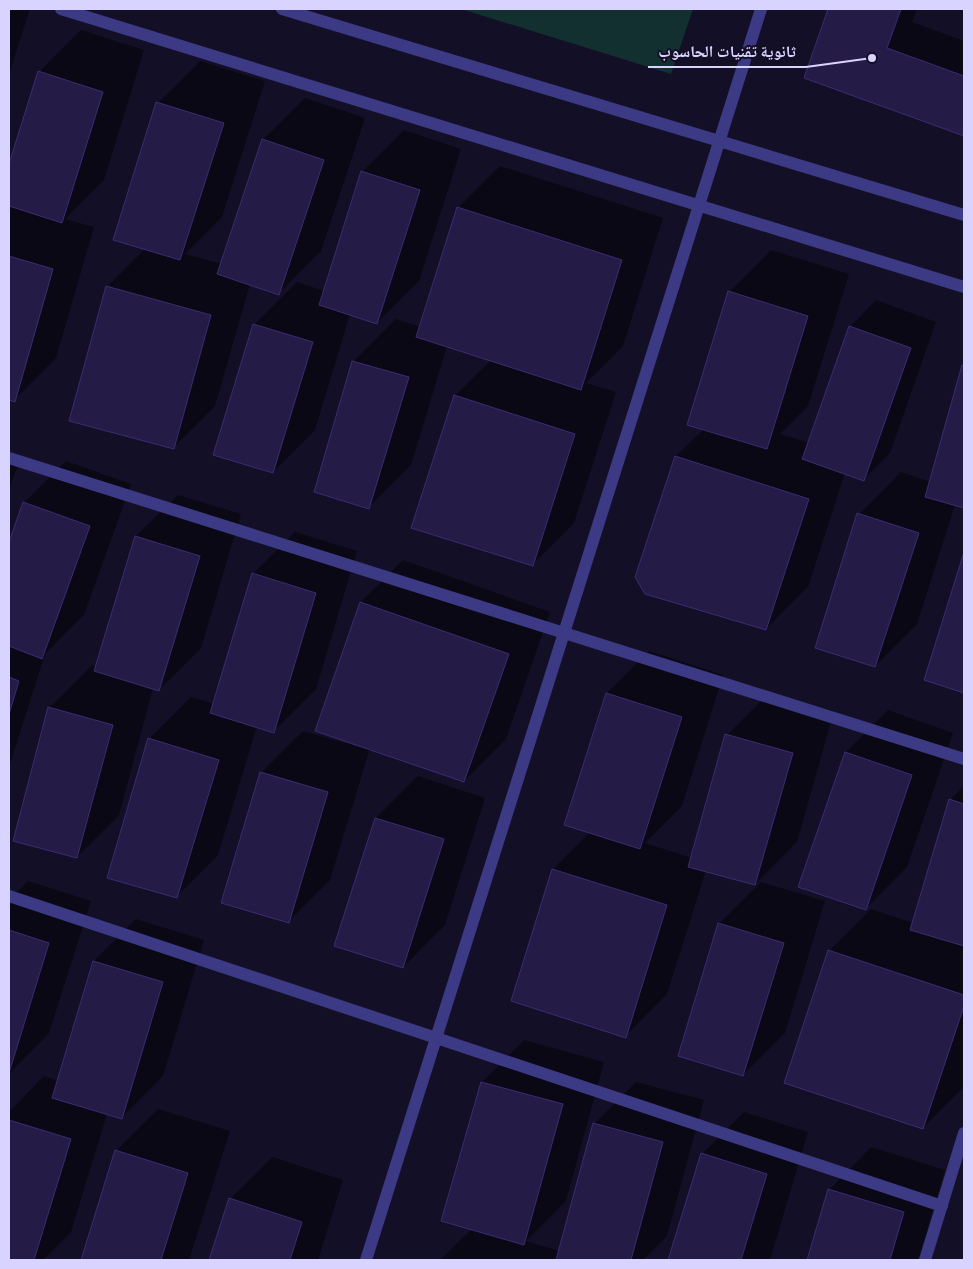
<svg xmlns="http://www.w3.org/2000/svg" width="973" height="1269" viewBox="0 0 973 1269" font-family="Cabin,'Noto Naskh Arabic',sans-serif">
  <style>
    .green { fill: #12302f }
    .shadow { fill: #0007 }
    .building { fill: #241b47; stroke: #3b2d73 }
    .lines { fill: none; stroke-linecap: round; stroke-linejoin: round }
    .street { stroke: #3d3a85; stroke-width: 12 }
    .leader { fill: none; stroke: #d9d4ff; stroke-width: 2 }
    .callout-dot { fill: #d9d4ff; stroke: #130f26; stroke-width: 2 }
    .callout-label { font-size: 16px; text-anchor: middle; font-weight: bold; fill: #d9d4ff; stroke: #130f26; stroke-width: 4; stroke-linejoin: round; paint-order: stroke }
  </style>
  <rect width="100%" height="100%" fill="#130f26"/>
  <path class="green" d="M 461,9 L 693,9 L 671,74 Z"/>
  <path class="shadow" d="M 9,9 L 30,9 L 9,74 Z
    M 830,9 L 917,9 L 912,22 L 964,41 L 964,134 L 805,77 Z
    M 81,30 L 144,50 L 104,180 L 65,219 L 94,227 L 56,358 L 14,400 L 9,399 L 9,168 L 39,72 Z
    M 200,61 L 265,81 L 222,217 L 185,254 L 222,264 L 263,140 L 305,98 L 365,118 L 321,251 L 279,293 L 250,284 L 215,406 L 173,448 L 107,287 L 146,248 L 158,103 Z
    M 404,130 L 461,149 L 419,281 L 377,323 L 350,314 L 315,430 L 273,472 L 215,454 L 255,324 L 297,282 L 324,291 L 362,172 Z
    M 500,166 L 663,218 L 623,346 L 586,383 L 616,392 L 574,523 L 532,565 L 455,396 L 491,360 L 447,346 L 411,465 L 369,507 L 315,491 L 354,361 L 396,319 L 420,327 L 458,208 Z
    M 771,250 L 849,274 L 808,406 L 780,434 L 809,443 L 850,327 L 876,300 L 936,322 L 890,453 L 864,479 L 845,473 L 808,587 L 766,629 L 637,577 L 676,456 L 704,429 L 729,292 Z
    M 964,364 L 964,507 L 955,505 L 917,624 L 875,666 L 859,514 L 901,472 L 931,482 Z
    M 9,459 L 19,462 L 9,490 Z
    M 66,461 L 131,484 L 84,615 L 45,654 L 9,767 L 9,546 L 24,503 Z
    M 178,495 L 241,514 L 201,648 L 159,690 L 153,688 L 119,815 L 77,857 L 49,708 L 91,666 L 97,667 L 136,536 Z
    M 295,532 L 357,551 L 316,689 L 274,731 L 257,726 L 218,855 L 176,897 L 149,739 L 191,697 L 214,704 L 253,574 Z
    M 964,556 L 964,691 L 925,679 Z
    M 403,560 L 550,612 L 506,739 L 464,781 L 370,748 L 330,880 L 288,922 L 261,773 L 303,731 L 363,748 L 361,602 Z
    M 649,651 L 723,675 L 682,806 L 645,843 L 692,858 L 727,735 L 769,693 L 834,711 L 797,842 L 755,884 L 706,870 L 667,994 L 625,1036 L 553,869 L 590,832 L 566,825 L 607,693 Z
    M 888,710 L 953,733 L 907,867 L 865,909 L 800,886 L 846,752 Z
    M 418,776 L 485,798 L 445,925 L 403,967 L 376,818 Z
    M 964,786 L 964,1087 L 923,1128 L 829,951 L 871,909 L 913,923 L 950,800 Z
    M 28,881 L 91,901 L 49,1033 L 9,1074 L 9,900 Z
    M 761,882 L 825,901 L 785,1033 L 743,1075 L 719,924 Z
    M 136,919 L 204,940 L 163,1076 L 121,1118 L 107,1114 L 71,1232 L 43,1260 L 9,1260 L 9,1112 L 44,1076 L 58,1081 L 94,961 Z
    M 524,1040 L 604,1062 L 566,1201 L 526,1241 L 560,1251 L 594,1124 L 636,1082 L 704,1100 L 667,1236 L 643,1260 L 440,1260 L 472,1229 L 482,1082 Z
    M 158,1109 L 230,1131 L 189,1260 L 82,1260 L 116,1151 Z
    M 744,1112 L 808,1132 L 770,1260 L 669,1260 L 702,1154 Z
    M 871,1147 L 945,1170 L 918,1260 L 808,1260 L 830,1189 Z
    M 272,1157 L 343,1180 L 318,1260 L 210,1260 L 230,1199 Z"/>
  <path class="building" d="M 828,9 L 901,9 L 887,48 L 964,76 L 964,136 L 804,78 Z
    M 38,71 L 103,92 L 62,223 L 9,206 L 9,164 Z
    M 156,102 L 224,123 L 180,260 L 113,240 Z
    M 262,139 L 324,160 L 279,295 L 217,274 Z
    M 361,171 L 420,190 L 377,324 L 319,305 Z
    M 457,207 L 622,260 L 581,390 L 416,337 Z
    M 9,256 L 53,269 L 15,402 L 9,400 Z
    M 106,286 L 211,315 L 174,449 L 69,421 Z
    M 728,291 L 808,316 L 767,449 L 687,425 Z
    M 253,324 L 313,342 L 273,473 L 213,455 Z
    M 849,326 L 911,348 L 864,481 L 802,459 Z
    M 352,361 L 409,377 L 369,509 L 314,492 Z
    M 962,365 L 964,366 L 964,508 L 925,497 Z
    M 454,395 L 575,434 L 533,566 L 411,528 Z
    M 675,456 L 809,499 L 766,630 L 645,594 L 635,577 Z
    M 23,502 L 90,526 L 42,659 L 9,646 L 9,542 Z
    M 857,513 L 919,533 L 875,667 L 815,648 Z
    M 135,536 L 200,556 L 159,691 L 94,671 Z
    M 964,552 L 964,693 L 924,680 Z
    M 252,573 L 316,593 L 274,733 L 210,713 Z
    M 360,602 L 509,654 L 464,782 L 315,731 Z
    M 9,677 L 19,681 L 9,714 Z
    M 606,693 L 682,717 L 640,849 L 564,825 Z
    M 48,707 L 113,725 L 77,858 L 13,841 Z
    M 725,734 L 793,753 L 755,885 L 688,867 Z
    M 148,738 L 219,760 L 177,898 L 107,878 Z
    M 845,752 L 912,775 L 866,910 L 798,887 Z
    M 260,772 L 328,792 L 289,923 L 221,903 Z
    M 949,799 L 964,804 L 964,946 L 910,930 Z
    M 375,818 L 444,839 L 403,968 L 334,946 Z
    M 552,869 L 667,905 L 626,1038 L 511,1001 Z
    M 718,923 L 784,943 L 743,1076 L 678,1056 Z
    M 9,930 L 49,943 L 9,1073 Z
    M 828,950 L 964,995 L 964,1006 L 923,1129 L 784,1083 Z
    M 93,961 L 163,982 L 122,1119 L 52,1098 Z
    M 481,1082 L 563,1104 L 524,1245 L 441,1221 Z
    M 9,1120 L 71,1139 L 34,1260 L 9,1260 Z
    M 593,1123 L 663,1142 L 631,1260 L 556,1260 Z
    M 115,1150 L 188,1173 L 161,1260 L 81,1260 Z
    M 701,1153 L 767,1174 L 741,1260 L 668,1260 Z
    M 828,1189 L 904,1212 L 890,1260 L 807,1260 Z
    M 229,1198 L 302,1222 L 290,1260 L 209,1260 Z"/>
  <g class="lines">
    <path class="street" d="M 61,9 L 964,287
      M 282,9 L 964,215
      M 9,458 L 964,759
      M 9,896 L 942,1206
      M 366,1260 L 761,9
      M 925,1260 L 964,1133"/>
  </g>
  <path class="leader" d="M872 58L806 67H648"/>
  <circle class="callout-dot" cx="872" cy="58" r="5"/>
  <g class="callout-label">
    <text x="727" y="57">ثانوية تقنيات الحاسوب</text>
  </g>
  <rect width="973" height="1269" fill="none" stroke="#d9d4ff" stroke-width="20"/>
</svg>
